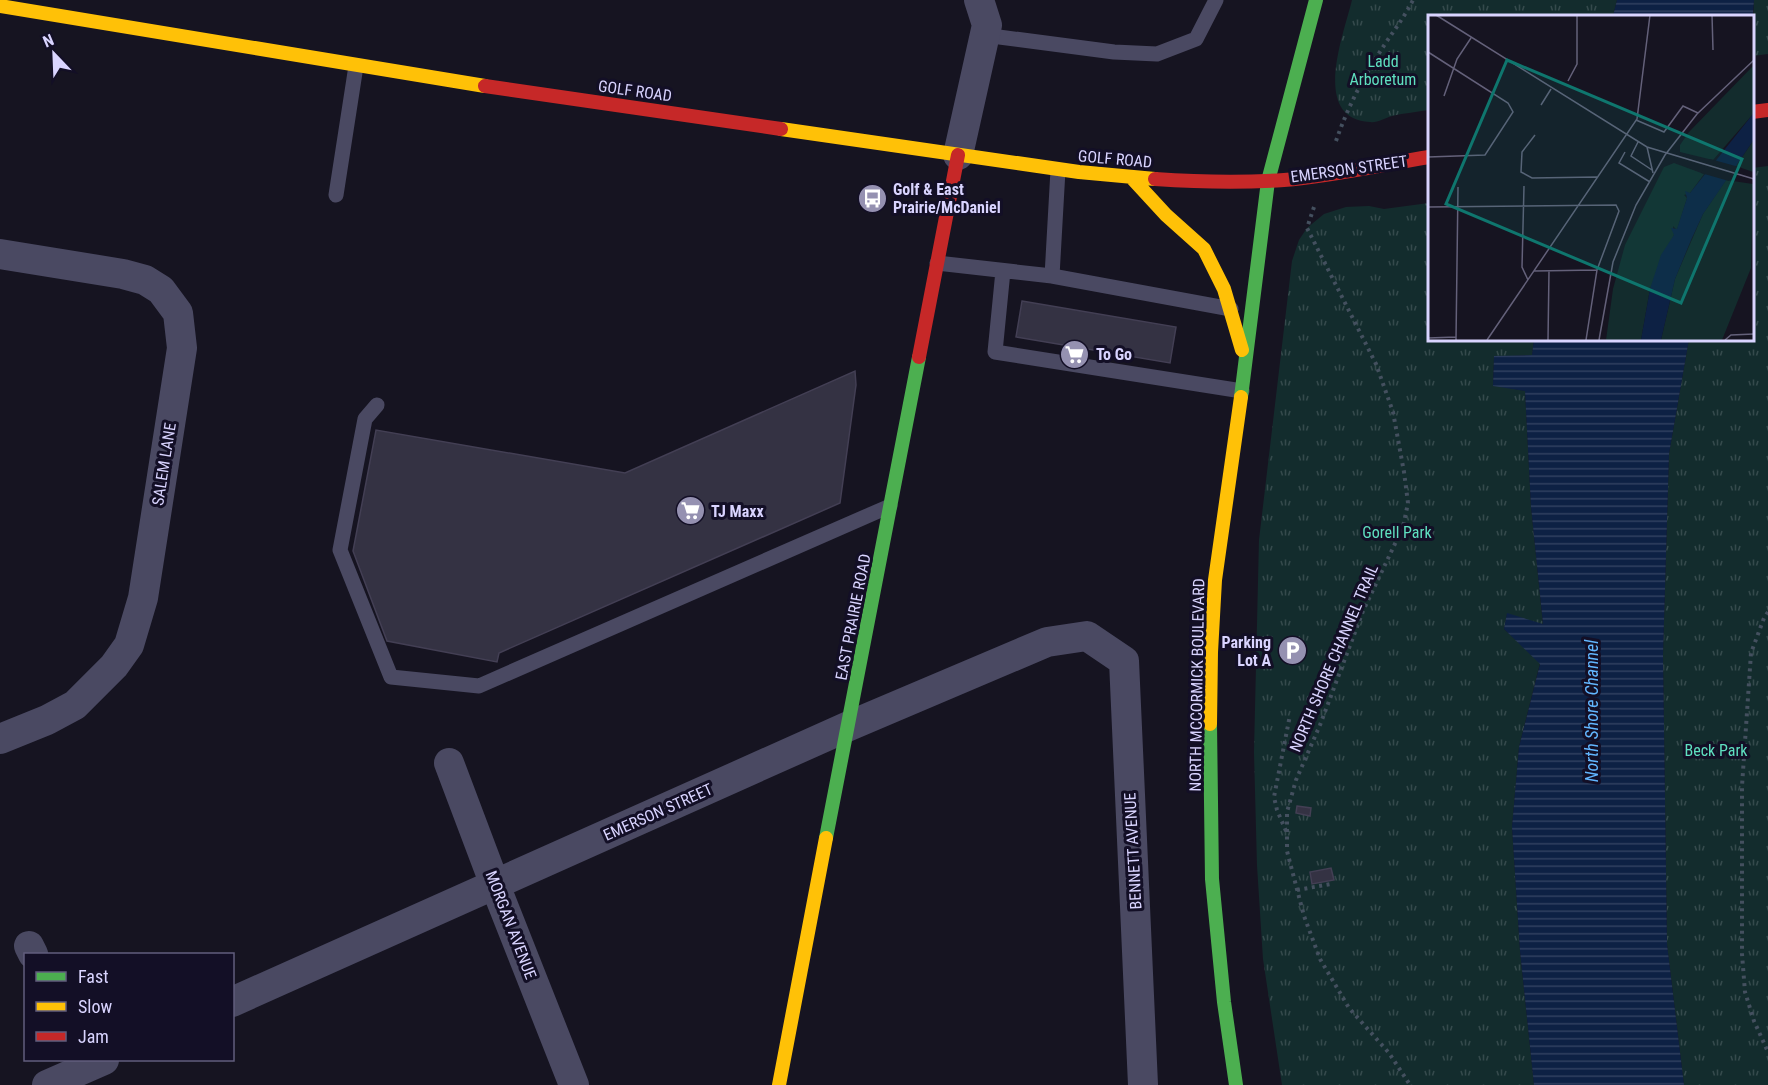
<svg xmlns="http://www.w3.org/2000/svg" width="1768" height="1085" viewBox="0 0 1768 1085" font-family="'Roboto Condensed',sans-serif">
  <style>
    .park { fill: url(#park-tufts) }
    .water { fill: url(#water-rules) }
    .building { fill: #343243; stroke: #433f54; stroke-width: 1.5 }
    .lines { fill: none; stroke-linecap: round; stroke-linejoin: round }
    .path { stroke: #44505f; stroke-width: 4; stroke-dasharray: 3 4.5; stroke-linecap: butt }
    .lane { stroke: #4a4962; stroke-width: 15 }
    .street { stroke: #4a4962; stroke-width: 30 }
    .fast { stroke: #4caf50; stroke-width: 14 }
    .slow { stroke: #ffc107; stroke-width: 14 }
    .jam { stroke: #c62828; stroke-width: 14 }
    .labels { text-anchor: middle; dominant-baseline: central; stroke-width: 6; stroke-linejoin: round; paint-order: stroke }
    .park-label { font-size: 16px; fill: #5fe0c0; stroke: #130f26 }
    .street-label { font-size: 16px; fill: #d9d4ff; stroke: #130f26 }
    .poi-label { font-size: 16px; font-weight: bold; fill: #d9d4ff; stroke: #130f26; text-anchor: start }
    .water-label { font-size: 18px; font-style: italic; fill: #62b6ff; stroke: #130f26 }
    .inset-road { fill: none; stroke: #64617a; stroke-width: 1.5 }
    .view { fill: #0f766e; fill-opacity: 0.15; stroke: #0f766e; stroke-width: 3 }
    .inset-edge { fill: none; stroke: #d9d4ff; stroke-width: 3 }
  </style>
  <defs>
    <pattern id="park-tufts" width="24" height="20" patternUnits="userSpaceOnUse" patternTransform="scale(1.5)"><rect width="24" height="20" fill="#132c2d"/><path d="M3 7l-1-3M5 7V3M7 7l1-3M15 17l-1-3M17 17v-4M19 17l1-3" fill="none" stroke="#354a4c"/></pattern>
    <pattern id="water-rules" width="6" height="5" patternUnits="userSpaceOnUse" patternTransform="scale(1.5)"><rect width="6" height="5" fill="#0d2144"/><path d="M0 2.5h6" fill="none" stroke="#304060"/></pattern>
  </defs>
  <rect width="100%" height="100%" fill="#161421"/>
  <path class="park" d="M 1352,0 L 1617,0 L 1613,16 L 1429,16 L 1429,110 C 1417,112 1404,113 1392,116 C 1385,118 1377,123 1370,122 C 1310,119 1344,34 1352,0 Z
    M 1754,0 L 1768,0 L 1768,54 L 1752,56 Z
    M 1768,166 L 1768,1085 L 1684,1085 L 1667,944 L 1663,655 L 1669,454 L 1689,339 L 1752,339 L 1752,168 Z
    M 1429,203 L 1429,339 L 1534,339 L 1532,355 L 1494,357 L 1493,385 L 1525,391 L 1531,507 L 1543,625 L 1507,614 L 1504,629 L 1540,663 L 1519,747 L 1512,827 L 1520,951 L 1534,1085 L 1282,1085 L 1263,959 L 1257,865 L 1254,752 L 1259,540 L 1292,261 L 1299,240 L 1307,228 L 1324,214 L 1346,207 L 1369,206 L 1384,209 Z"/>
  <path class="water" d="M 1617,0 L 1754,0 L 1752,27 L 1752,16 L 1613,16 Z
    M 1534,339 L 1689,339 L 1669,454 L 1663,655 L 1667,944 L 1684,1085 L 1534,1085 L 1520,951 L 1512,827 L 1519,747 L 1540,664 L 1504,629 L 1507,613 L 1543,624 L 1531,507 L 1525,391 L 1493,386 L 1494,356 L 1532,355 Z"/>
  <path class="building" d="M 1022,301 L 1176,327 L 1170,363 L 1016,337 Z
    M 1070,346 L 1084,349 L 1081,362 L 1067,359 Z
    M 855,371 L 856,385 L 840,503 L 499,653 L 497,662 L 387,641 L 353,551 L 376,430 L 625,473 Z
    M 1297,806 L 1311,808 L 1310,816 L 1296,813 Z
    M 1331,868 L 1334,880 L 1312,884 L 1310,872 Z"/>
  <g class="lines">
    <path class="path" d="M 1336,141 C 1348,106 1365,74 1385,44 C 1395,29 1405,16 1413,0
      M 1314,207 L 1307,228 L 1376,364 L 1393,412 L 1404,472 L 1408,503 L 1403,527 L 1363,611 L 1320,725 L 1296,780 L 1287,812 L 1287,851 L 1304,916 L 1320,959 L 1349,1008 L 1389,1053 L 1410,1085
      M 1768,612 L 1764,618 L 1751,653 L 1742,786 L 1742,954 L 1745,992 L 1754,1021 L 1768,1052
      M 1286,831 L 1277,810 L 1274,797 L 1290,715
      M 1297,890 L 1331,884"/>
    <path class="lane" d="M 984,35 L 1114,52 L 1157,54 L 1196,39 L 1216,0
      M 1058,170 L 1052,276 L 1231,309
      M 336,195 L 356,66
      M 937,263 L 1052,276
      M 1003,271 L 995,352 L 1242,391
      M 377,405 L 365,419 L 340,550 L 391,677 L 479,686 L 890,506"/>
    <path class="street" d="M 958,155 L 987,25 L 979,0
      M 0,254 L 123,274 L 145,280 L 161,290 L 178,313 L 182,348 L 143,598 L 129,645 L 114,666 L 75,705 L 47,720 L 0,739
      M 449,763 L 495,885 L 574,1085
      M 29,946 L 33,954
      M 232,1002 L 849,726 L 1047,642 L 1087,636 L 1124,661 L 1143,1085
      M 47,1085 L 104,1060"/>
    <path class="fast" d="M 1241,397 L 1268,181 L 1316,0
      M 1210,724 L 1212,879 L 1224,1002 L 1236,1085
      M 826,838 L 919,357"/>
    <path class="slow" d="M 0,6 L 485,86
      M 781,129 L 1079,172 L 1155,179
      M 1131,177 L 1166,215 L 1204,249 L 1224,289 L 1242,350
      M 1210,724 L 1211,652 L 1215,580 L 1241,397
      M 779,1085 L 826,838"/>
    <path class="jam" d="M 485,86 L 781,129
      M 1752,112 L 1768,110
      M 1155,179 C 1198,182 1241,183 1284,180 C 1332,176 1381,165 1429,157
      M 919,357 L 958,155"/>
  </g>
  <defs>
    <symbol id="bus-disc" viewBox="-11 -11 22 22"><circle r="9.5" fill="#9591b1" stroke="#130f26"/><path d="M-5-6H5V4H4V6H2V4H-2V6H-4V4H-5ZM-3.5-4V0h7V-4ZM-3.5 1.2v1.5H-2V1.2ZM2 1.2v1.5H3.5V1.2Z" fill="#fff"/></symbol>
    <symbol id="supermarket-disc" viewBox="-11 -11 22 22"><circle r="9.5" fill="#9591b1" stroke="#130f26"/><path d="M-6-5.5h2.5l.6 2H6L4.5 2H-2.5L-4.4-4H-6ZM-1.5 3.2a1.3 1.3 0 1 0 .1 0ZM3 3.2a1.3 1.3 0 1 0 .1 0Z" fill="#fff"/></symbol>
    <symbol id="parking-disc" viewBox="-11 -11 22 22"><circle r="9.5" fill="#9591b1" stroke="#130f26"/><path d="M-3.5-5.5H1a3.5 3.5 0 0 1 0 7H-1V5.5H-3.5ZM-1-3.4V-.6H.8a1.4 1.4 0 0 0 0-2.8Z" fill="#fff"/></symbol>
  </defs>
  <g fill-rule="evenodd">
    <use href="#bus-disc" x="856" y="182" width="33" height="33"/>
    <use href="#supermarket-disc" x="1058" y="338" width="33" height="33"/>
    <use href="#supermarket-disc" x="674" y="494" width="33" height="33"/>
    <use href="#parking-disc" x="1276" y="634" width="33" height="33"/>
  </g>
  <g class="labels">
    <g class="park-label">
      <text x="1383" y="61">Ladd<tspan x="1383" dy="18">Arboretum</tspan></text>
      <text x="1397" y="532">Gorell Park</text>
      <text x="1716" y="750">Beck Park</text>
    </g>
    <g class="street-label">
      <text transform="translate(635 91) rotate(8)">GOLF ROAD</text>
      <text transform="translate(1115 159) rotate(5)">GOLF ROAD</text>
      <text transform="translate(1349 169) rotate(-8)">EMERSON STREET</text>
      <text transform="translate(164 464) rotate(-81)">SALEM LANE</text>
      <text transform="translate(853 617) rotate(-79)">EAST PRAIRIE ROAD</text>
      <text transform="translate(1334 658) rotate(-67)">NORTH SHORE CHANNEL TRAIL</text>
      <text transform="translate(1197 685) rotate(-89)">NORTH MCCORMICK BOULEVARD</text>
      <text transform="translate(658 812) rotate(-24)">EMERSON STREET</text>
      <text transform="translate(1133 851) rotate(-93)">BENNETT AVENUE</text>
      <text transform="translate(511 925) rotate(69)">MORGAN AVENUE</text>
    </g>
    <g class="poi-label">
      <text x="893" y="189">Golf &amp; East<tspan x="893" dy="18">Prairie/McDaniel</tspan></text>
      <text x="1096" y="354">To Go</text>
      <text x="711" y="511">TJ Maxx</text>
      <text x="1271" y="642" text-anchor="end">Parking<tspan x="1271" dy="18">Lot A</tspan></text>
    </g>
    <g class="water-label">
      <text transform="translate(1591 711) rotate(-90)">North Shore Channel</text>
    </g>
  </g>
  <g transform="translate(1428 15)">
    <rect width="326" height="326" fill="#161421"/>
    <path d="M 325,51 L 325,99 L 285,145 L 252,137 L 252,130 L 261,117 ZM 325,126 L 325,157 L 308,151 ZM 246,148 L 276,159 L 262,178 L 256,180 L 259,183 L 249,215 L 245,211 L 246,220 L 222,274 L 213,325 L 178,325 L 185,274 L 197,230 L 236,152 ZM 298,165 L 325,169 L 323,253 L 294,325 L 233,325 L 247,264 L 275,199 Z" fill="#132c2d"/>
    <path d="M 325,99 L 325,126 L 275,199 L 263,225 L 247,264 L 233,325 L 213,325 L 222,274 L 233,240 L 246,220 L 243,213 L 249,214 L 259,183 L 257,176 L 262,178 Z" fill="#0d2144"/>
    <path d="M 282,144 L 311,152 L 301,166 L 273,158 Z" fill="#161421"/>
    <path class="inset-road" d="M 8,0 L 219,132 L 326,164M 284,0 L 285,35M 0,37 L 80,88 L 85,97 L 57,140 L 0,142M 140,66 L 149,49 L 149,0M 16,81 L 29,44 L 43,23M 113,90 L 123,74M 208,105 L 236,117 L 255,91 L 270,98M 107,120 L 94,137 L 93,157 L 104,163 L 169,162M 210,127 L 203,141 L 224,155M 219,132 L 225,158M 197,137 L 191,148 L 222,167M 96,171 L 94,252 L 100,265M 0,192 L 188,190 L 191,196 L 169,255 L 158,325M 106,256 L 169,255M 0,323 L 28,322M 28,325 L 30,172M 59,325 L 209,104 L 222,0M 120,325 L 121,256M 171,325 L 185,247 L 208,190 L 237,140 L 269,99 L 326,45M 297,325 L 303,320 L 326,319"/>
    <path class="view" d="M 79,45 L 314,144 L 253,288 L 18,189 Z"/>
    <rect width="326" height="326" class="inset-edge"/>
  </g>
  <rect x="24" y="953" width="210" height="108" fill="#130f26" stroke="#625e7d" stroke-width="1.5"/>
  <rect x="36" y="972" width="30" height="9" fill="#4caf50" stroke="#625e7d" stroke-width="1.5"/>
  <text x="78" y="983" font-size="18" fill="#d9d4ff">Fast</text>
  <rect x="36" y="1002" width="30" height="9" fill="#ffc107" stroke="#625e7d" stroke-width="1.5"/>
  <text x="78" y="1013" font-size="18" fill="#d9d4ff">Slow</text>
  <rect x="36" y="1032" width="30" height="9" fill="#c62828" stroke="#625e7d" stroke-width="1.5"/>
  <text x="78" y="1043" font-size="18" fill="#d9d4ff">Jam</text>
  <g transform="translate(54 54) rotate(337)" stroke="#130f26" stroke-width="4.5" paint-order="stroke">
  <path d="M0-4.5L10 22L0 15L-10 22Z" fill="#d9d4ff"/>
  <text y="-9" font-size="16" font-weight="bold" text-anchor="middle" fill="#d9d4ff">N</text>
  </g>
</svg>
